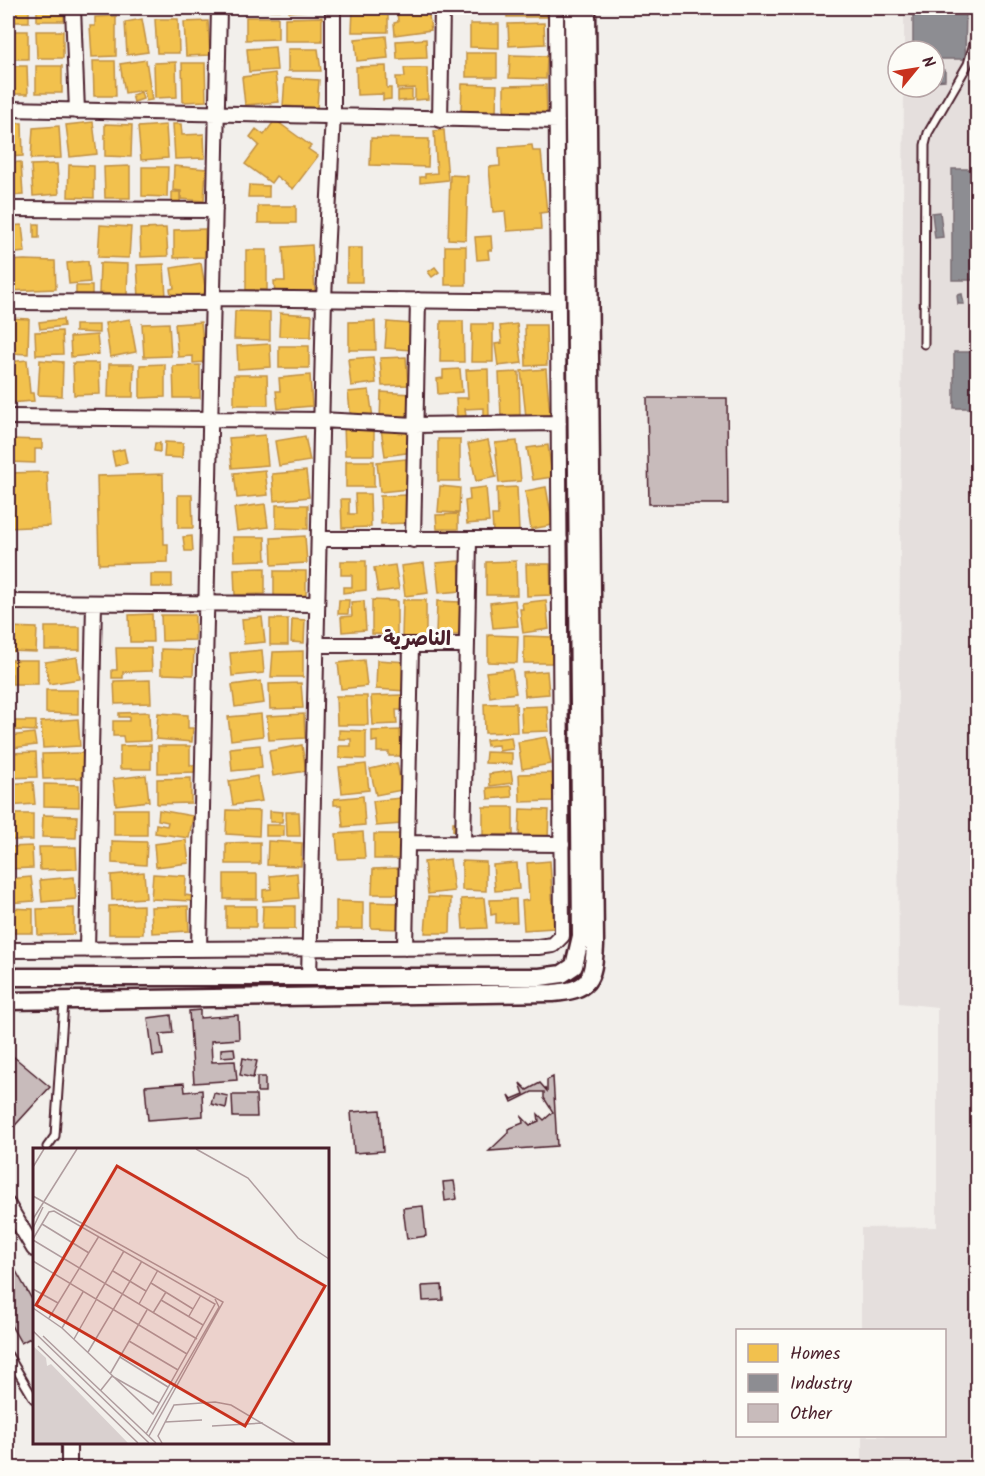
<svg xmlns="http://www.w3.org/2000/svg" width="985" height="1476" viewBox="0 0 985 1476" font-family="Kalam,'Playpen Sans Arabic',sans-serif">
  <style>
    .built { fill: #e5dfdd }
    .homes { fill: #f2c14e; stroke: #c09044; stroke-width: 1.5 }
    .industry { fill: #8d8d92; stroke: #796c73; stroke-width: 1.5 }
    .building { fill: #c8bbbb; stroke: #4a1f2b; stroke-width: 1.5 }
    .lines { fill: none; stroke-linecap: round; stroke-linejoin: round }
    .service-casing { stroke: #4a1f2b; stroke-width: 11 }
    .minor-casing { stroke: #4a1f2b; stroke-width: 18 }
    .tertiary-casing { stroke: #4a1f2b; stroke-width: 21 }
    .service { stroke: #fdfcf7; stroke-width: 7 }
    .minor { stroke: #fdfcf7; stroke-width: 14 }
    .tertiary { stroke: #fdfcf7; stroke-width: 16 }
    .labels { text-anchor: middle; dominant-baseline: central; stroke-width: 6; stroke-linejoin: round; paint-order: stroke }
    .neighbourhood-label { font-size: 20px; font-weight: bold; fill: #4a1f2b; stroke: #fdfcf7 }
    .inset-road { fill: none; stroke: #af9c9e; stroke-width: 1.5 }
    .view { fill: #c8321e; fill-opacity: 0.15; stroke: #c8321e; stroke-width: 3 }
    .inset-edge { fill: none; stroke: #4a1f2b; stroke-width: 3 }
  </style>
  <rect width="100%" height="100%" fill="#f2efeb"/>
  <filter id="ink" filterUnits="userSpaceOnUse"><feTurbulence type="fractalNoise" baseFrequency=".0167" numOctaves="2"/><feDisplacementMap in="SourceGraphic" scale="12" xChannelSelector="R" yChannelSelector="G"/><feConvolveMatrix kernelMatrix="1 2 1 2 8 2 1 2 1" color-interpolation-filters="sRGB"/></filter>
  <g filter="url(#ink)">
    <path class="built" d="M 904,8 L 977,8 L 977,1468 L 862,1468 L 862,1436 L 944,1436 L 944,1330 L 861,1330 L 861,1228 L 937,1227 L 937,1007 L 899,1003 L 898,791 L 904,87 L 934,87 L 934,51 L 904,51 Z"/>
    <path class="homes" d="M 8,8 L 29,8 L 29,22 L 8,22 Z
      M 37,8 L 64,8 L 64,21 L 37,21 Z
      M 246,8 L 280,8 L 280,10 L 246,9 Z
      M 289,8 L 321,8 L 322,9 L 289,12 Z
      M 353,8 L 388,8 L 388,32 L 352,32 Z
      M 428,8 L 431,30 L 395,35 L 394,23 L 398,22 L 397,12 Z
      M 467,8 L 498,8 L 498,12 L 468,13 Z
      M 507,8 L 547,8 L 547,17 L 507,17 Z
      M 116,16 L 116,56 L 92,57 L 90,26 L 95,26 L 95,17 Z
      M 246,17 L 278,17 L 278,39 L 246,40 Z
      M 322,17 L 322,41 L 285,41 L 285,18 Z
      M 142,19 L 148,52 L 127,55 L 125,22 Z
      M 155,19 L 178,19 L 179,53 L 157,53 Z
      M 208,21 L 210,55 L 186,56 L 184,22 Z
      M 544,23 L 545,44 L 509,46 L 508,24 Z
      M 470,24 L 499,24 L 499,48 L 470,47 Z
      M 8,31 L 28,31 L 28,59 L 8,59 Z
      M 36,31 L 63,31 L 63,58 L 37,58 Z
      M 386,36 L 388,58 L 357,61 L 355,39 Z
      M 426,39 L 427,58 L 397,59 L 396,41 Z
      M 275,47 L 277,70 L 249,72 L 247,49 Z
      M 288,49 L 318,49 L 321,71 L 288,71 Z
      M 466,53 L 497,53 L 497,77 L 466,77 Z
      M 510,55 L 547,56 L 546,79 L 509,78 Z
      M 146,60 L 152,100 L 146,101 L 144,90 L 125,93 L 120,64 Z
      M 93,61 L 115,61 L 116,96 L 94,96 Z
      M 176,62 L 177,97 L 155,98 L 154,63 Z
      M 182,63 L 205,63 L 206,101 L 183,102 Z
      M 8,66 L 27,66 L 28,94 L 8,94 Z
      M 36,66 L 62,66 L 62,93 L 36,93 Z
      M 386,66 L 387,88 L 391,88 L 391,99 L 383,100 L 383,94 L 357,95 L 356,67 Z
      M 404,68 L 427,68 L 428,99 L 415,100 L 415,88 L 397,89 L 396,77 L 405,77 Z
      M 275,73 L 279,102 L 245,105 L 242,77 Z
      M 285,78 L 319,80 L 317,108 L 283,106 Z
      M 462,84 L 497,85 L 496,112 L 461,111 Z
      M 546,85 L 547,117 L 529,118 L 529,112 L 504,113 L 504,86 Z
      M 412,90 L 412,100 L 398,101 L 398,91 Z
      M 141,92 L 143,99 L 134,102 L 132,95 Z
      M 275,120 L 311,146 L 308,149 L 318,156 L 293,189 L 276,176 L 271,183 L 245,164 L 259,145 L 250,137 L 256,129 L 264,135 Z
      M 93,122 L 97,154 L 70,157 L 66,125 Z
      M 8,123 L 22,123 L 23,156 L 8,157 Z
      M 105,124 L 132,125 L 131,157 L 105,156 Z
      M 173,124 L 181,124 L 182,135 L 204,134 L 205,158 L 175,159 Z
      M 166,125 L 168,158 L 141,160 L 138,127 Z
      M 59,126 L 61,158 L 31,159 L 33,128 Z
      M 444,130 L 448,180 L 420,183 L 420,177 L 425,177 L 425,174 L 437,173 L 434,131 Z
      M 371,138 L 429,139 L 428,167 L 370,165 Z
      M 532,145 L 533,151 L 541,151 L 547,212 L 540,213 L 541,229 L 507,231 L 505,211 L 493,212 L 489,167 L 500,166 L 499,148 Z
      M 21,162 L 23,195 L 8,196 L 8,163 Z
      M 57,164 L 59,194 L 33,196 L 31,165 Z
      M 69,165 L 94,166 L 94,198 L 68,197 Z
      M 130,166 L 130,198 L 105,198 L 104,167 Z
      M 174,166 L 206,169 L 204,201 L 181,199 L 181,191 L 173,190 Z
      M 142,167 L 168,167 L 167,197 L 142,196 Z
      M 450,175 L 468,176 L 466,240 L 448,239 Z
      M 249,185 L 269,186 L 269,197 L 248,197 Z
      M 172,192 L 180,192 L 180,202 L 172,202 Z
      M 258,206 L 296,206 L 296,223 L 258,223 Z
      M 34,224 L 39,224 L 39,238 L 34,238 Z
      M 22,225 L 25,252 L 8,254 L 8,226 Z
      M 100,225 L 131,227 L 129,258 L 98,257 Z
      M 166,228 L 168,256 L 141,257 L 140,229 Z
      M 205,229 L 205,257 L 174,258 L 174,230 Z
      M 491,236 L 492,250 L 488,250 L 489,259 L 477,260 L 475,237 Z
      M 312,245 L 315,293 L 275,296 L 274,281 L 285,281 L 283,247 Z
      M 445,246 L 466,246 L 466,285 L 445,285 Z
      M 347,248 L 362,248 L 362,282 L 347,282 Z
      M 246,250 L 267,250 L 267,290 L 246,290 Z
      M 24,260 L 55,261 L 56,289 L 8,291 L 8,261 Z
      M 88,261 L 90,282 L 69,284 L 67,263 Z
      M 100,263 L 128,264 L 127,295 L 99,293 Z
      M 201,263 L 206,293 L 172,300 L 170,289 L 174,288 L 171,268 Z
      M 164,264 L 166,297 L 139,298 L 137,265 Z
      M 435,267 L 439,272 L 432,277 L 428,272 Z
      M 76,286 L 92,286 L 92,297 L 76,297 Z
      M 235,311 L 270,312 L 270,340 L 234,339 Z
      M 280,313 L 312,315 L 311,337 L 279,336 Z
      M 8,318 L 29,319 L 28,354 L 8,353 Z
      M 63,319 L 64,326 L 40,329 L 39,322 Z
      M 130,319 L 136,352 L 110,357 L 105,323 Z
      M 375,321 L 376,350 L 349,350 L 349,322 Z
      M 441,321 L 463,321 L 464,362 L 440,362 Z
      M 201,322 L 205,362 L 193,363 L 193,356 L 178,357 L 175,324 Z
      M 387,322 L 412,324 L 411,350 L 385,348 Z
      M 169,323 L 171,356 L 144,357 L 142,324 Z
      M 472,324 L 493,324 L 493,362 L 471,362 Z
      M 517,324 L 522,363 L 498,366 L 495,344 L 502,343 L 500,326 Z
      M 75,325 L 99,325 L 99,333 L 75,332 Z
      M 525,325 L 546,325 L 547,365 L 526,366 Z
      M 62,331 L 63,354 L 36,355 L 35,332 Z
      M 97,335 L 99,354 L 71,357 L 70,337 Z
      M 270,344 L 271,367 L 238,369 L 237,346 Z
      M 279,346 L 309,346 L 309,368 L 279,368 Z
      M 373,357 L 376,383 L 351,386 L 348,359 Z
      M 406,357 L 408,385 L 382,386 L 380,358 Z
      M 27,360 L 30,393 L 33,393 L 34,401 L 8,403 L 8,362 Z
      M 40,360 L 63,362 L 62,396 L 38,395 Z
      M 73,363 L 99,363 L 100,394 L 74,395 Z
      M 109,364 L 134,364 L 133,397 L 108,397 Z
      M 165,364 L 165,397 L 140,398 L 140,365 Z
      M 200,365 L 200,398 L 174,398 L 173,366 Z
      M 460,369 L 462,392 L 438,394 L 437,379 L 443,378 L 443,370 Z
      M 488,369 L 489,417 L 484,417 L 484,408 L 465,409 L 466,416 L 457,417 L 456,398 L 468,398 L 466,370 Z
      M 546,369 L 550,415 L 526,417 L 521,371 Z
      M 519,372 L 520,415 L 501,416 L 499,373 Z
      M 234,375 L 267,375 L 268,405 L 234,405 Z
      M 310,375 L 312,406 L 278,409 L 276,391 L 280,391 L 279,378 Z
      M 369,390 L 373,418 L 351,420 L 348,392 Z
      M 381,392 L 411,394 L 410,420 L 380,419 Z
      M 344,424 L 374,424 L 374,455 L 345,455 Z
      M 409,425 L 413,452 L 385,456 L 381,429 Z
      M 265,435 L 268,465 L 232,468 L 229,438 Z
      M 305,436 L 310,461 L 279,466 L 275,441 Z
      M 9,439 L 42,440 L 42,449 L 35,449 L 35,463 L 8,462 Z
      M 438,439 L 460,439 L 460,481 L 438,481 Z
      M 488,440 L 496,477 L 476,481 L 468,444 Z
      M 517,441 L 521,481 L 499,483 L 495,443 Z
      M 165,442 L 183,443 L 182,458 L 164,457 Z
      M 155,443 L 160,443 L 160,452 L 154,451 Z
      M 548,445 L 552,477 L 533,480 L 527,448 Z
      M 124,449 L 127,463 L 115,466 L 112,452 Z
      M 406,459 L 409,489 L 380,492 L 377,462 Z
      M 346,461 L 374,461 L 374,487 L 346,487 Z
      M 265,470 L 268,495 L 237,498 L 234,473 Z
      M 306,471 L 309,497 L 274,501 L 272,474 Z
      M 47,472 L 50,526 L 8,528 L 8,473 Z
      M 163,474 L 164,544 L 168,544 L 168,562 L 99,564 L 97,476 Z
      M 440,486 L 460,488 L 459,513 L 438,512 Z
      M 486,487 L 489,522 L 467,524 L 465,501 L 470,500 L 469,489 Z
      M 517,487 L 519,531 L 493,532 L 492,515 L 498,515 L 497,488 Z
      M 546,487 L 553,525 L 531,529 L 525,491 Z
      M 355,494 L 370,494 L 371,527 L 342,528 L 341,499 L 349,499 L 349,514 L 356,514 Z
      M 178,495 L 192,495 L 193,528 L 178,528 Z
      M 407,495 L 409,523 L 381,524 L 380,496 Z
      M 265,504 L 268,527 L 237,531 L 234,508 Z
      M 276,505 L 308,505 L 308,529 L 276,528 Z
      M 458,514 L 458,529 L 437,529 L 436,515 Z
      M 192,536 L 193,551 L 185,551 L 183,537 Z
      M 305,536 L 307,563 L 272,565 L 271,538 Z
      M 233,537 L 265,537 L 266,560 L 234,561 Z
      M 341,561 L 366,561 L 366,590 L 343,593 L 343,587 L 352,587 L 352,575 L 341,575 Z
      M 459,561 L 461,591 L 439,593 L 436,563 Z
      M 516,561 L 517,595 L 486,595 L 486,562 Z
      M 424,563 L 428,593 L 405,596 L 401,566 Z
      M 526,564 L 550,564 L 551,595 L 527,596 Z
      M 395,565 L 399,589 L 378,592 L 374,568 Z
      M 265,568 L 265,594 L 235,595 L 234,569 Z
      M 274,571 L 306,571 L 306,599 L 274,596 Z
      M 151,574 L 172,574 L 172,587 L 151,587 Z
      M 339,600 L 349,600 L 348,614 L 338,614 Z
      M 372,600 L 397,601 L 397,635 L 372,634 Z
      M 403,600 L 426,600 L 426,639 L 402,638 Z
      M 515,600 L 518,626 L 493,628 L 490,603 Z
      M 546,600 L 549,629 L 523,633 L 520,609 L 523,609 L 522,603 Z
      M 364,601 L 366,630 L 342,632 L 341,617 L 352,616 L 351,602 Z
      M 437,601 L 460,602 L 459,635 L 436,634 Z
      M 152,614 L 153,642 L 130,642 L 129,615 Z
      M 161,615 L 195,615 L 195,640 L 162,641 Z
      M 262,617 L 265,642 L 244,644 L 242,619 Z
      M 270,619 L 288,619 L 288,645 L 270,645 Z
      M 292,619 L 305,620 L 304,643 L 291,642 Z
      M 8,627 L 37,628 L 36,652 L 8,651 Z
      M 45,627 L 80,627 L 80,650 L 45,650 Z
      M 488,635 L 518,636 L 517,663 L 488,662 Z
      M 524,636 L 552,637 L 552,663 L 524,663 Z
      M 116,648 L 151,648 L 152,671 L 123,672 L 123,678 L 112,678 L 112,670 L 117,670 Z
      M 161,649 L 194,650 L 193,675 L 161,674 Z
      M 262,650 L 264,673 L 232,676 L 230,653 Z
      M 303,651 L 303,677 L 271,677 L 273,652 Z
      M 77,657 L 80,679 L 49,684 L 45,662 Z
      M 9,660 L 38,660 L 38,684 L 12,684 L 12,674 L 8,674 Z
      M 364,660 L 367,686 L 341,689 L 338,663 Z
      M 377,660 L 407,662 L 406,691 L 376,689 Z
      M 512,669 L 516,693 L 490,697 L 486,672 Z
      M 547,671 L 549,694 L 525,696 L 523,673 Z
      M 150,680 L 151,703 L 115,704 L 114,681 Z
      M 261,681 L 264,703 L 235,707 L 232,685 Z
      M 301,683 L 303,708 L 270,709 L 269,684 Z
      M 46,690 L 78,690 L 78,714 L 46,713 Z
      M 402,695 L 402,710 L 396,710 L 397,724 L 373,725 L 371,696 Z
      M 336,696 L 367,696 L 368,725 L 337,725 Z
      M 516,703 L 517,732 L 485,733 L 484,704 Z
      M 547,706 L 549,731 L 522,732 L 521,707 Z
      M 149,712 L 150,741 L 124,742 L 123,736 L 113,736 L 113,721 L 129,721 L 129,717 L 119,717 L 119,713 Z
      M 158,713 L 188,715 L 188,728 L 193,728 L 192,742 L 156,739 Z
      M 261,714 L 263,736 L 231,740 L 228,717 Z
      M 304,714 L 305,738 L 269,740 L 267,716 Z
      M 78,719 L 80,746 L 43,748 L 41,722 Z
      M 14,721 L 36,721 L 36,731 L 14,730 Z
      M 339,730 L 366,731 L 366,759 L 339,758 L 339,746 L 351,746 L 351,739 L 339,739 Z
      M 400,730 L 401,756 L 389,756 L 389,752 L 377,752 L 377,741 L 372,742 L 372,731 Z
      M 34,733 L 36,745 L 12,748 L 10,736 Z
      M 511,737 L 513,749 L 499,751 L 498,745 L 487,746 L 486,740 Z
      M 546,737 L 551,764 L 522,769 L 518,742 Z
      M 151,745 L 151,769 L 120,769 L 120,746 Z
      M 260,745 L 262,768 L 232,771 L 230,748 Z
      M 302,745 L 306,771 L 273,776 L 269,751 Z
      M 158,746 L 190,746 L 190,765 L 196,765 L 197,772 L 158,773 Z
      M 36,752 L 37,777 L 8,778 L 8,753 Z
      M 486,752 L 512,753 L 512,764 L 485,763 Z
      M 84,753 L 85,778 L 43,779 L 42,754 Z
      M 397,763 L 402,790 L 376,795 L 370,769 Z
      M 366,764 L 369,790 L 342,793 L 339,767 Z
      M 511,771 L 513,783 L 490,786 L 489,774 Z
      M 552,773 L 553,801 L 520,802 L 519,774 Z
      M 146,775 L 149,801 L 116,805 L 113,779 Z
      M 257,776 L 262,801 L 233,805 L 229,781 Z
      M 191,778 L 191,803 L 157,804 L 157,779 Z
      M 33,782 L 35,804 L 8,806 L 8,784 Z
      M 44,784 L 79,785 L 79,807 L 44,806 Z
      M 511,786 L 512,797 L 488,799 L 487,788 Z
      M 363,796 L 365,825 L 343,827 L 341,805 L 334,805 L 334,799 Z
      M 400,798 L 402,824 L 376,826 L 373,801 Z
      M 483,807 L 513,807 L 513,835 L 483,835 Z
      M 114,809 L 147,809 L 147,835 L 114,835 Z
      M 520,809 L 549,810 L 548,839 L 519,838 Z
      M 159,810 L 193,816 L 189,838 L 155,833 L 156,824 L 167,826 L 168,822 L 158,820 Z
      M 227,810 L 260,811 L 259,836 L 226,834 Z
      M 270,811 L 283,812 L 282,822 L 270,822 Z
      M 286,812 L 299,812 L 300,836 L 287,836 Z
      M 8,814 L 33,814 L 33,840 L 8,840 Z
      M 43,815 L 77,816 L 76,838 L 42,837 Z
      M 453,822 L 462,822 L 462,831 L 453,831 Z
      M 266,825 L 284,825 L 284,836 L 266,836 Z
      M 363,832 L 365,858 L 338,859 L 336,834 Z
      M 374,834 L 401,834 L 402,859 L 374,859 Z
      M 186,840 L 189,863 L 156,867 L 154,844 Z
      M 112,841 L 147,842 L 146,865 L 112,863 Z
      M 268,841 L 302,843 L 301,866 L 267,865 Z
      M 260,842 L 260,864 L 226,864 L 226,843 Z
      M 32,846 L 33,868 L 8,869 L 8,847 Z
      M 39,847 L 76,847 L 77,869 L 40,870 Z
      M 450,859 L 454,891 L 428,894 L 424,862 Z
      M 462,861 L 486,862 L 486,891 L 462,890 Z
      M 550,861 L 554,928 L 524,930 L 522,901 L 529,900 L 527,863 Z
      M 517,863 L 519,889 L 495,891 L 493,865 Z
      M 399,868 L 400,894 L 372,894 L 373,869 Z
      M 144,872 L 146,898 L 112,900 L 111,875 Z
      M 297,873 L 299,898 L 263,901 L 263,890 L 271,889 L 270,876 Z
      M 153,874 L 186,876 L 185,895 L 191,896 L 191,901 L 151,899 Z
      M 224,874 L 257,874 L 257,899 L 224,899 Z
      M 31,877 L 34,901 L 8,903 L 8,879 Z
      M 74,877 L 76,899 L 42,902 L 40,880 Z
      M 428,897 L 451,898 L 450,933 L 425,933 Z
      M 484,898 L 487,928 L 463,929 L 461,899 Z
      M 516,899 L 517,922 L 496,923 L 496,914 L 491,915 L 490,900 Z
      M 336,901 L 363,902 L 363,929 L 336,929 Z
      M 371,902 L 400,903 L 399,929 L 371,928 Z
      M 143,905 L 143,934 L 109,934 L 109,906 Z
      M 188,906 L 189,931 L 152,933 L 151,907 Z
      M 226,906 L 256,906 L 256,927 L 226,927 Z
      M 263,906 L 295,906 L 295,929 L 262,929 Z
      M 8,908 L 33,909 L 33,933 L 8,933 Z
      M 74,908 L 74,934 L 38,935 L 37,909 Z"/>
    <path class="industry" d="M 913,8 L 966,8 L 965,59 L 934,59 L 934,51 L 913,51 Z
      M 945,70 L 945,80 L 934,81 L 934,71 Z
      M 952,169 L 978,169 L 978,280 L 952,280 Z
      M 940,212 L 943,237 L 935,238 L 932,213 Z
      M 962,294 L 964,304 L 958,304 L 957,295 Z
      M 954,352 L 978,352 L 978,408 L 954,408 Z"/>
    <path class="building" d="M 647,398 L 727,398 L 728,504 L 649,504 Z
      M 200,1010 L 200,1018 L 238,1015 L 239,1039 L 211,1041 L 212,1062 L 235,1061 L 237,1080 L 194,1083 L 189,1011 Z
      M 171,1015 L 173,1033 L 160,1034 L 163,1055 L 153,1056 L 148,1018 Z
      M 234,1048 L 235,1056 L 221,1057 L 221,1049 Z
      M 8,1052 L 50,1087 L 8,1133 Z
      M 243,1058 L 257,1061 L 253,1078 L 240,1075 Z
      M 257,1077 L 265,1077 L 265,1092 L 257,1092 Z
      M 553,1077 L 557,1146 L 489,1151 L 508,1133 L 508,1129 L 523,1123 L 522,1117 L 530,1125 L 539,1121 L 538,1114 L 544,1120 L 553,1112 L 544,1098 L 544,1092 L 532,1092 L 512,1102 L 509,1095 L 512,1099 L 524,1094 L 520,1083 L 527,1090 L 540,1083 L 547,1091 L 547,1080 Z
      M 184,1083 L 185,1092 L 202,1090 L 203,1116 L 148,1120 L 145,1086 Z
      M 214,1093 L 228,1096 L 226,1108 L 211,1104 Z
      M 232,1095 L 256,1095 L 257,1117 L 233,1117 Z
      M 380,1110 L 383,1151 L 354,1153 L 351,1112 Z
      M 454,1181 L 457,1199 L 445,1201 L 443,1182 Z
      M 423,1206 L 426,1236 L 407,1239 L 403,1208 Z
      M 8,1257 L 34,1303 L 34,1336 L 21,1343 L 8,1320 Z
      M 442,1285 L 443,1300 L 423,1301 L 422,1286 Z"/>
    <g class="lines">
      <defs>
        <path id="service" d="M 924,344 L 925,145 L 928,133 L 968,64 L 978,30
          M 47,1147 L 55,1136 L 64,1001
          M 8,1355 L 34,1399"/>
        <path id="minor" d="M 73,8 L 77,111
          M 8,109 L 557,121
          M 440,120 L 442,8
          M 8,209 L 215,210
          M 213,298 L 558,302
          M 8,302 L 213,303
          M 8,417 L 321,420 L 415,425 L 559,423
          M 319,539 L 560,539
          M 413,540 L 418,300
          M 8,602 L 317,604
          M 316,645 L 467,645
          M 407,843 L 562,844
          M 463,843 L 469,540
          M 405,948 L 411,645
          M 199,949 L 219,8
          M 8,950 L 538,947 L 553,945 L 562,936 L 556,8
          M 87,950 L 94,603
          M 309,978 L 324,298 L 333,114 L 333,8
          M 8,1205 L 34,1249
          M 69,1442 L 69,1468"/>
        <path id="tertiary" d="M 8,977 L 540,977 L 562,974 L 574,966 L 581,936 L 573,8
          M 8,1001 L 553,993 C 589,990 593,981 595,946 L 587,8"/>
      </defs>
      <use href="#service" class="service-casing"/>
      <use href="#minor" class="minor-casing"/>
      <use href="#tertiary" class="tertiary-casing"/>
      <use href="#service" class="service"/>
      <use href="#minor" class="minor"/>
      <use href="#tertiary" class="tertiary"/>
    </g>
  </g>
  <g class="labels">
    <g class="neighbourhood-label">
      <text x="417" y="640">الناصرية</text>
    </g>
  </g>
  <g transform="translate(33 1148)">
    <rect width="296" height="296" fill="#f2efeb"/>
    <path d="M 0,198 L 13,210 L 14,218 L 18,216 L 95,295 L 0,295 Z" fill="#d9d0cf"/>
    <path class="inset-road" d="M 163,1 L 215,30 L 265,90 L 296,111M 0,19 L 11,1M 0,48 L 190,154 L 116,288M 0,71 L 44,1M 9,76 L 56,105M 0,80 L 10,59M 0,91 L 16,64 L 21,63 L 182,156 L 120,266 L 29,180 L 0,160M 0,92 L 164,191M 0,113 L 154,206M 80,123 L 113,143M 118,135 L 160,161M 0,141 L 25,155M 9,147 L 21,126M 63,151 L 91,103M 128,152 L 170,177M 106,156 L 125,122M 120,165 L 133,144M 156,168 L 168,147M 16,170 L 66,88M 29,180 L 50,144M 0,183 L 116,295M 10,188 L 123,295M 41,191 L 63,152M 96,193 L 145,222M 5,198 L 105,295M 55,204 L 109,113M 87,209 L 135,239M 77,226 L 114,162M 68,242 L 79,228 L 126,255M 132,274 L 169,272M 179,278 L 230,275M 113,286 L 186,159 L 182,151M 129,295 L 125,288 L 141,257 L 182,254 L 198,257 L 262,295"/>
    <path class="view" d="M 84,18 L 292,138 L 212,278 L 3,157 Z"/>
    <rect width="296" height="296" class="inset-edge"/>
  </g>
  <rect width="985" height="1476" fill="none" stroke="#fdfcf7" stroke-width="30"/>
  <rect x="15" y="15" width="955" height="1446" fill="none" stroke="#4a1f2b" stroke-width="2" filter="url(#ink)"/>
  <rect x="736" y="1329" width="210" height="108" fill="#fdfcf7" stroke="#b5a4a5" stroke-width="1.5"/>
  <rect x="748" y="1344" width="30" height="18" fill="#f2c14e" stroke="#b5a4a5" stroke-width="1.5"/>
  <text x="790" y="1359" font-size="18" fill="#4a1f2b">Homes</text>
  <rect x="748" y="1374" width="30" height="18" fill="#8d8d92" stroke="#b5a4a5" stroke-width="1.5"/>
  <text x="790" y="1389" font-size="18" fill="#4a1f2b">Industry</text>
  <rect x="748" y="1404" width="30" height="18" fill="#c8bbbb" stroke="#b5a4a5" stroke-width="1.5"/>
  <text x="790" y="1419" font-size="18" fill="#4a1f2b">Other</text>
  <g transform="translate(916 69) rotate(60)"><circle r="28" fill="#fdfcf7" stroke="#b5a4a5" stroke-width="1.5"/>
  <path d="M0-4.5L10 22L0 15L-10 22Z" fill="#c8321e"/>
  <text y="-9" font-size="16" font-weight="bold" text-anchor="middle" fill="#4a1f2b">N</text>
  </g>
</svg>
